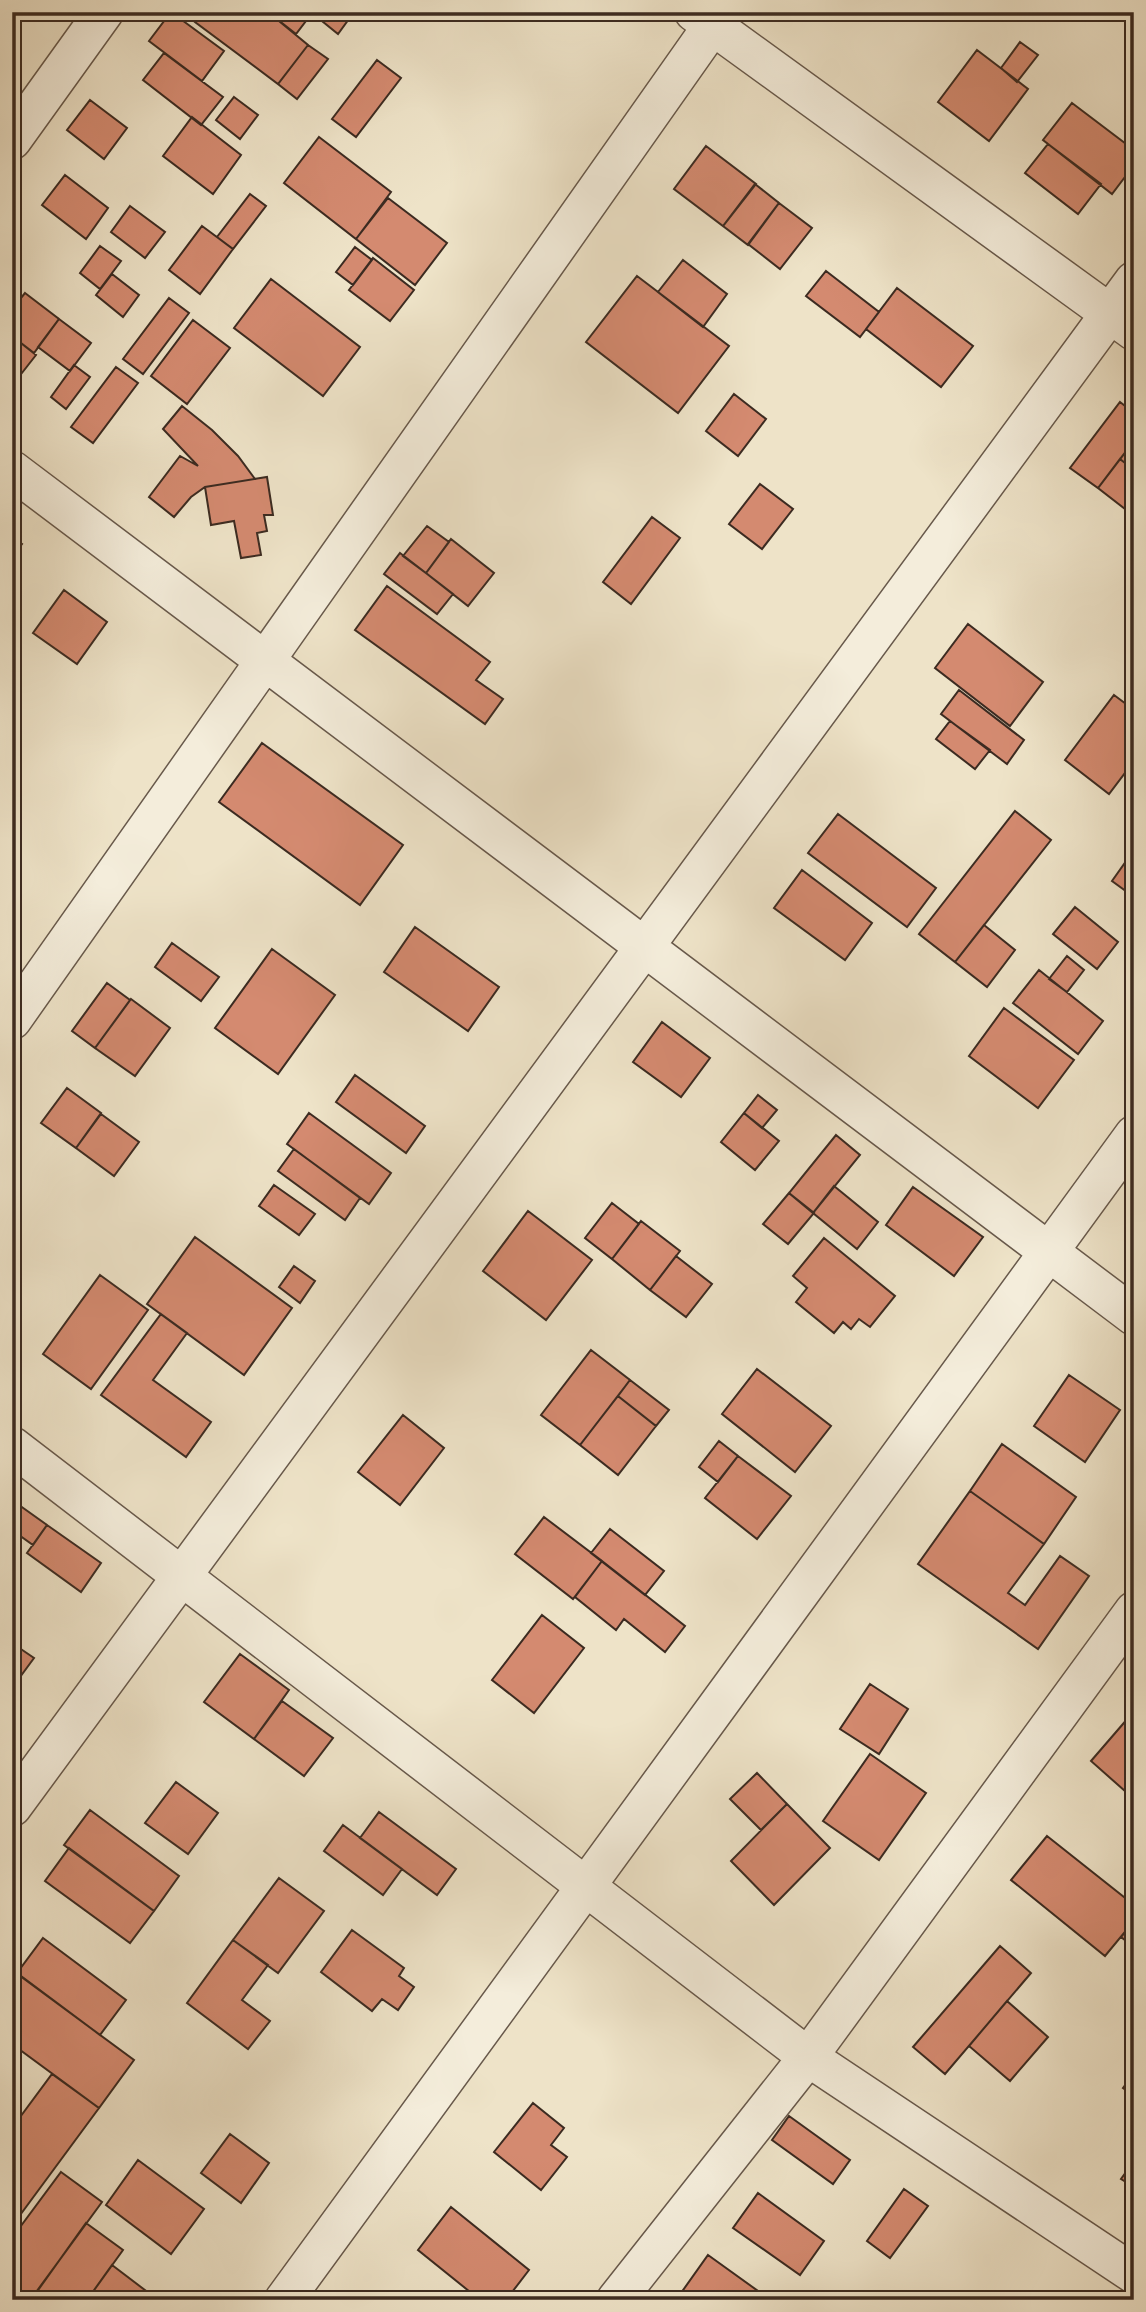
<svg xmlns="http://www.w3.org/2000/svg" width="1146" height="2312" viewBox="0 0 1146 2312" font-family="'EB Garamond',serif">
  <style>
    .building { fill: #d48a70; stroke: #3c2b21; stroke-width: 2 }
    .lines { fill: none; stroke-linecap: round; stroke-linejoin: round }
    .minor-casing { stroke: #68594b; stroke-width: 41 }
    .minor { stroke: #f4eddb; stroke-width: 38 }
  </style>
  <rect width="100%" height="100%" fill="#eee3c8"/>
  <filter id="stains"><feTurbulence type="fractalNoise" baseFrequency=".00286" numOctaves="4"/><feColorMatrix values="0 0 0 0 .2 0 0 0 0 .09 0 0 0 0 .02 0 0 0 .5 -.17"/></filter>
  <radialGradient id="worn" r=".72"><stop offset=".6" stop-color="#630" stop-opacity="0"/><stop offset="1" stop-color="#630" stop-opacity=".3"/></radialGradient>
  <path class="building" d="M 171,12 L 224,51 L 202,81 L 149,41 Z
    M 203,12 L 268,12 L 308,45 L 278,84 L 195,22 Z
    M 268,12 L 311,12 L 312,13 L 296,34 Z
    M 320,12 L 354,12 L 338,34 L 317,17 Z
    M 1020,42 L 1038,55 L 1017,82 L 1001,68 Z
    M 308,45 L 328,59 L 297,99 L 278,84 Z
    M 977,50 L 1028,89 L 989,141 L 938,102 Z
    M 164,53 L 223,97 L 201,125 L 143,80 Z
    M 377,60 L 401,78 L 356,137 L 332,119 Z
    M 234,97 L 258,115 L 240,139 L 216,120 Z
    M 90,100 L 127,128 L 104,159 L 67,130 Z
    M 1072,103 L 1134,150 L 1134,165 L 1112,194 L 1043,140 Z
    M 192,117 L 241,155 L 213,194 L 163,156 Z
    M 319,137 L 391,192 L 356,239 L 284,183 Z
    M 1048,144 L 1101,184 L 1078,214 L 1025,173 Z
    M 706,146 L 756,184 L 723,226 L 674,189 Z
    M 65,175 L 108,208 L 86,239 L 42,205 Z
    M 755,184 L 779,203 L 748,245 L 723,226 Z
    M 250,194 L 266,206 L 233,249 L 217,237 Z
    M 388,198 L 447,243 L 415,285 L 356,239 Z
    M 779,203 L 812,228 L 780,269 L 748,244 Z
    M 130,206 L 165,232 L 145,258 L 111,232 Z
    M 202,226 L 233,249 L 200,294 L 169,270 Z
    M 100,246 L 121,261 L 100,289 L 80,273 Z
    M 355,247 L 372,260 L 353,285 L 336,272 Z
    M 373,258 L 414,290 L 390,321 L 349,290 Z
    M 683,260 L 727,294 L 703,327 L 658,292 Z
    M 826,271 L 879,312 L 860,337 L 806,296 Z
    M 112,274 L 139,295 L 123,317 L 96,295 Z
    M 637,276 L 729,346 L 678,413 L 586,342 Z
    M 271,279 L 360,347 L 323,396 L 234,328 Z
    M 897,288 L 973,346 L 941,387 L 866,329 Z
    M 25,293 L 59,319 L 34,353 L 12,336 L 12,309 Z
    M 169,298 L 189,313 L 143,374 L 123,359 Z
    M 59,319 L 91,343 L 70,371 L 38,347 Z
    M 193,320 L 230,348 L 187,404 L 151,376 Z
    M 12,336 L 36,355 L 18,378 L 12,374 Z
    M 74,365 L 90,377 L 66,409 L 51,397 Z
    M 116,367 L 138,383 L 93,443 L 71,427 Z
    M 734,394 L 766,419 L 738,456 L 706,431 Z
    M 1120,402 L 1134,413 L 1134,441 L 1098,488 L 1070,468 Z
    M 182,406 L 212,430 L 238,456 L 255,479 L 205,487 L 191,497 L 174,517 L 149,497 L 180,456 L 198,466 L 163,429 Z
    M 1134,441 L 1134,470 L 1120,459 Z
    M 1120,459 L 1134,470 L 1134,516 L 1098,488 Z
    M 267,477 L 273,515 L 264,515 L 267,531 L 257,533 L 261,555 L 241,558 L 234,521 L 211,525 L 205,487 Z
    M 760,484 L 793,509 L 762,549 L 729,524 Z
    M 652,517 L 680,538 L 631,604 L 603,582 Z
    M 427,526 L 449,542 L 426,573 L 403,556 Z
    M 12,537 L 22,544 L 12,558 Z
    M 451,539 L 494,573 L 468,606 L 426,573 Z
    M 400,553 L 453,594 L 437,614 L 384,574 Z
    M 387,586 L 490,662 L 476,680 L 503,699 L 485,724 L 355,630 Z
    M 64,590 L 107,622 L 77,664 L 33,633 Z
    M 968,624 L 1043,682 L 1010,726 L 935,668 Z
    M 959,690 L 1024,740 L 1007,764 L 941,714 Z
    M 1114,695 L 1134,710 L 1134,761 L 1109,794 L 1065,760 Z
    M 950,721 L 990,750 L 975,769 L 936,739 Z
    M 262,743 L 403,845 L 360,905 L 219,802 Z
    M 1015,811 L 1051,840 L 955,962 L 919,934 Z
    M 838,814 L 936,888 L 907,927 L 808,853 Z
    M 1134,850 L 1134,897 L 1112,881 Z
    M 802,870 L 872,923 L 845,960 L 774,908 Z
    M 1075,907 L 1118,942 L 1097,969 L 1053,934 Z
    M 984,925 L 1015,950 L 987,987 L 955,962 Z
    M 415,927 L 499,987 L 468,1031 L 384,972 Z
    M 172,943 L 219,977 L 201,1001 L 155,967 Z
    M 272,949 L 335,995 L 278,1074 L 215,1028 Z
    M 1067,956 L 1084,970 L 1067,992 L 1049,979 Z
    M 1039,970 L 1103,1021 L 1078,1054 L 1013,1003 Z
    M 107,983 L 130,1000 L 95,1048 L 72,1031 Z
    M 131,999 L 170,1028 L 135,1076 L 95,1048 Z
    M 1004,1008 L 1074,1060 L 1038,1108 L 969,1056 Z
    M 662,1022 L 710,1058 L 681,1097 L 633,1062 Z
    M 355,1075 L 425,1126 L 406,1153 L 336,1102 Z
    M 67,1088 L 101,1113 L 76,1148 L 41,1123 Z
    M 758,1095 L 777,1110 L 762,1128 L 744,1113 Z
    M 309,1113 L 391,1173 L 369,1204 L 287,1144 Z
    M 744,1113 L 779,1141 L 755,1170 L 721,1142 Z
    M 101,1114 L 139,1142 L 114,1176 L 76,1148 Z
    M 836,1135 L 860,1155 L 813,1213 L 789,1193 Z
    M 294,1149 L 360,1198 L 345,1220 L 278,1171 Z
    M 274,1185 L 315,1214 L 299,1235 L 259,1206 Z
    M 834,1186 L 878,1222 L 857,1249 L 813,1213 Z
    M 913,1187 L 983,1237 L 954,1276 L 886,1225 Z
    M 789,1193 L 814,1213 L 788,1244 L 763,1224 Z
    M 612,1203 L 639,1224 L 612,1259 L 585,1238 Z
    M 528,1211 L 592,1260 L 546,1320 L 483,1271 Z
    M 641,1221 L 680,1251 L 650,1290 L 612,1259 Z
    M 195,1237 L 292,1308 L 244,1375 L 147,1304 Z
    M 824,1238 L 895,1296 L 870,1327 L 859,1319 L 851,1329 L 843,1322 L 834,1333 L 796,1302 L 807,1288 L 793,1276 Z
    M 676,1256 L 712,1284 L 686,1317 L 650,1290 Z
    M 294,1266 L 315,1281 L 300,1303 L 279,1287 Z
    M 100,1275 L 148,1310 L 91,1389 L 43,1354 Z
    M 161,1314 L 187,1333 L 153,1380 L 211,1422 L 186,1457 L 101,1395 Z
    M 591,1350 L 630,1380 L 580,1445 L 541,1415 Z
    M 757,1369 L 831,1426 L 795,1472 L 722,1414 Z
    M 1069,1375 L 1120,1410 L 1085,1462 L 1034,1426 Z
    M 630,1380 L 669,1410 L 656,1426 L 618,1396 Z
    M 618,1396 L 656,1426 L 618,1475 L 580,1445 Z
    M 403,1415 L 444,1448 L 400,1505 L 358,1472 Z
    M 719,1441 L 738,1456 L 718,1482 L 699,1467 Z
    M 1002,1444 L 1076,1497 L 1044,1544 L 970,1491 Z
    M 738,1456 L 791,1496 L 757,1539 L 705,1498 Z
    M 970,1491 L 1044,1544 L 1008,1593 L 1025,1605 L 1060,1556 L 1089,1576 L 1038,1649 L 918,1564 Z
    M 12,1500 L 47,1525 L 33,1545 L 12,1530 Z
    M 544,1517 L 602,1561 L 573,1599 L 515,1554 Z
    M 47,1525 L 101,1563 L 81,1592 L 27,1553 Z
    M 610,1529 L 664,1571 L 645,1595 L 591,1553 Z
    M 602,1561 L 685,1626 L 665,1652 L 624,1619 L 616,1630 L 575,1597 Z
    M 542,1615 L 584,1648 L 534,1713 L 492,1680 Z
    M 12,1643 L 34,1658 L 12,1688 Z
    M 240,1654 L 289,1690 L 254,1739 L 204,1702 Z
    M 870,1684 L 908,1709 L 879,1754 L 840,1729 Z
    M 282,1701 L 333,1738 L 304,1776 L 254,1739 Z
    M 1129,1717 L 1134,1721 L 1134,1799 L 1091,1761 Z
    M 870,1754 L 926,1793 L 879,1860 L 823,1821 Z
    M 757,1773 L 787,1804 L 761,1830 L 730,1799 Z
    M 176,1782 L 218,1813 L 188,1854 L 145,1823 Z
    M 787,1804 L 830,1848 L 774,1905 L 731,1861 Z
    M 90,1810 L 179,1876 L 154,1911 L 64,1845 Z
    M 379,1812 L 456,1869 L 437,1895 L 360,1838 Z
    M 343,1825 L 402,1869 L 383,1895 L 324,1851 Z
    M 1047,1836 L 1134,1905 L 1134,1921 L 1105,1956 L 1011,1880 Z
    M 69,1848 L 154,1911 L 130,1943 L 45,1881 Z
    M 279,1878 L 324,1911 L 278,1973 L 233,1940 Z
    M 1134,1921 L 1134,1947 L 1121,1937 Z
    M 352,1930 L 404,1968 L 399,1976 L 414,1987 L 398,2010 L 382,1999 L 372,2011 L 321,1972 Z
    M 43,1938 L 126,2000 L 100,2035 L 17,1973 Z
    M 233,1940 L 268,1965 L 242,2000 L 270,2021 L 248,2049 L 187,2003 Z
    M 1000,1946 L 1031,1973 L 945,2074 L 913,2047 Z
    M 12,1970 L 134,2060 L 99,2108 L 12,2044 Z
    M 1007,2001 L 1048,2037 L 1010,2081 L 969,2046 Z
    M 1134,2073 L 1134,2096 L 1123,2088 Z
    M 52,2074 L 99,2108 L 12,2226 L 12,2128 Z
    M 533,2103 L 564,2128 L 551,2145 L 567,2157 L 541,2190 L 494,2152 Z
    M 789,2116 L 850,2160 L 833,2184 L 772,2140 Z
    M 230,2134 L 269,2163 L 241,2203 L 201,2173 Z
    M 138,2160 L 204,2209 L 171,2254 L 106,2205 Z
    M 1134,2161 L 1134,2187 L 1121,2179 Z
    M 61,2172 L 102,2202 L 31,2299 L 12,2285 L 12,2238 Z
    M 904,2189 L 928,2206 L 890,2258 L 867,2241 Z
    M 758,2193 L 824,2241 L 800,2275 L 733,2228 Z
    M 451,2207 L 529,2270 L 506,2300 L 480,2300 L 418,2250 Z
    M 86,2223 L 123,2250 L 87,2300 L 31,2300 Z
    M 708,2255 L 765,2296 L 762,2300 L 676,2300 Z
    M 112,2265 L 158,2300 L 87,2300 Z"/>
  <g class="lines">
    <defs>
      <path id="minor" d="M 694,12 L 1134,331
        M 12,140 L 104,12
        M 12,470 L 1134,1316
        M 12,1020 L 722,12
        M 12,1446 L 808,2057 L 1134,2274
        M 12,1807 L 1134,281
        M 284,2300 L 1134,1135
        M 616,2300 L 808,2057 L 1134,1611"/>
    </defs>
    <use href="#minor" class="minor-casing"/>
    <use href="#minor" class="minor"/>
  </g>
  <rect width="1146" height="2312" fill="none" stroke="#eee3c8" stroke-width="42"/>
  <rect x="14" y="14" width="1118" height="2284" fill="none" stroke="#3c2b21" stroke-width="3.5"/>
  <rect x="21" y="21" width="1104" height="2270" fill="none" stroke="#3c2b21" stroke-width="2"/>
  <rect width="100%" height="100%" filter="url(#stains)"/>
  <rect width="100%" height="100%" fill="url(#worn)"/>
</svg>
